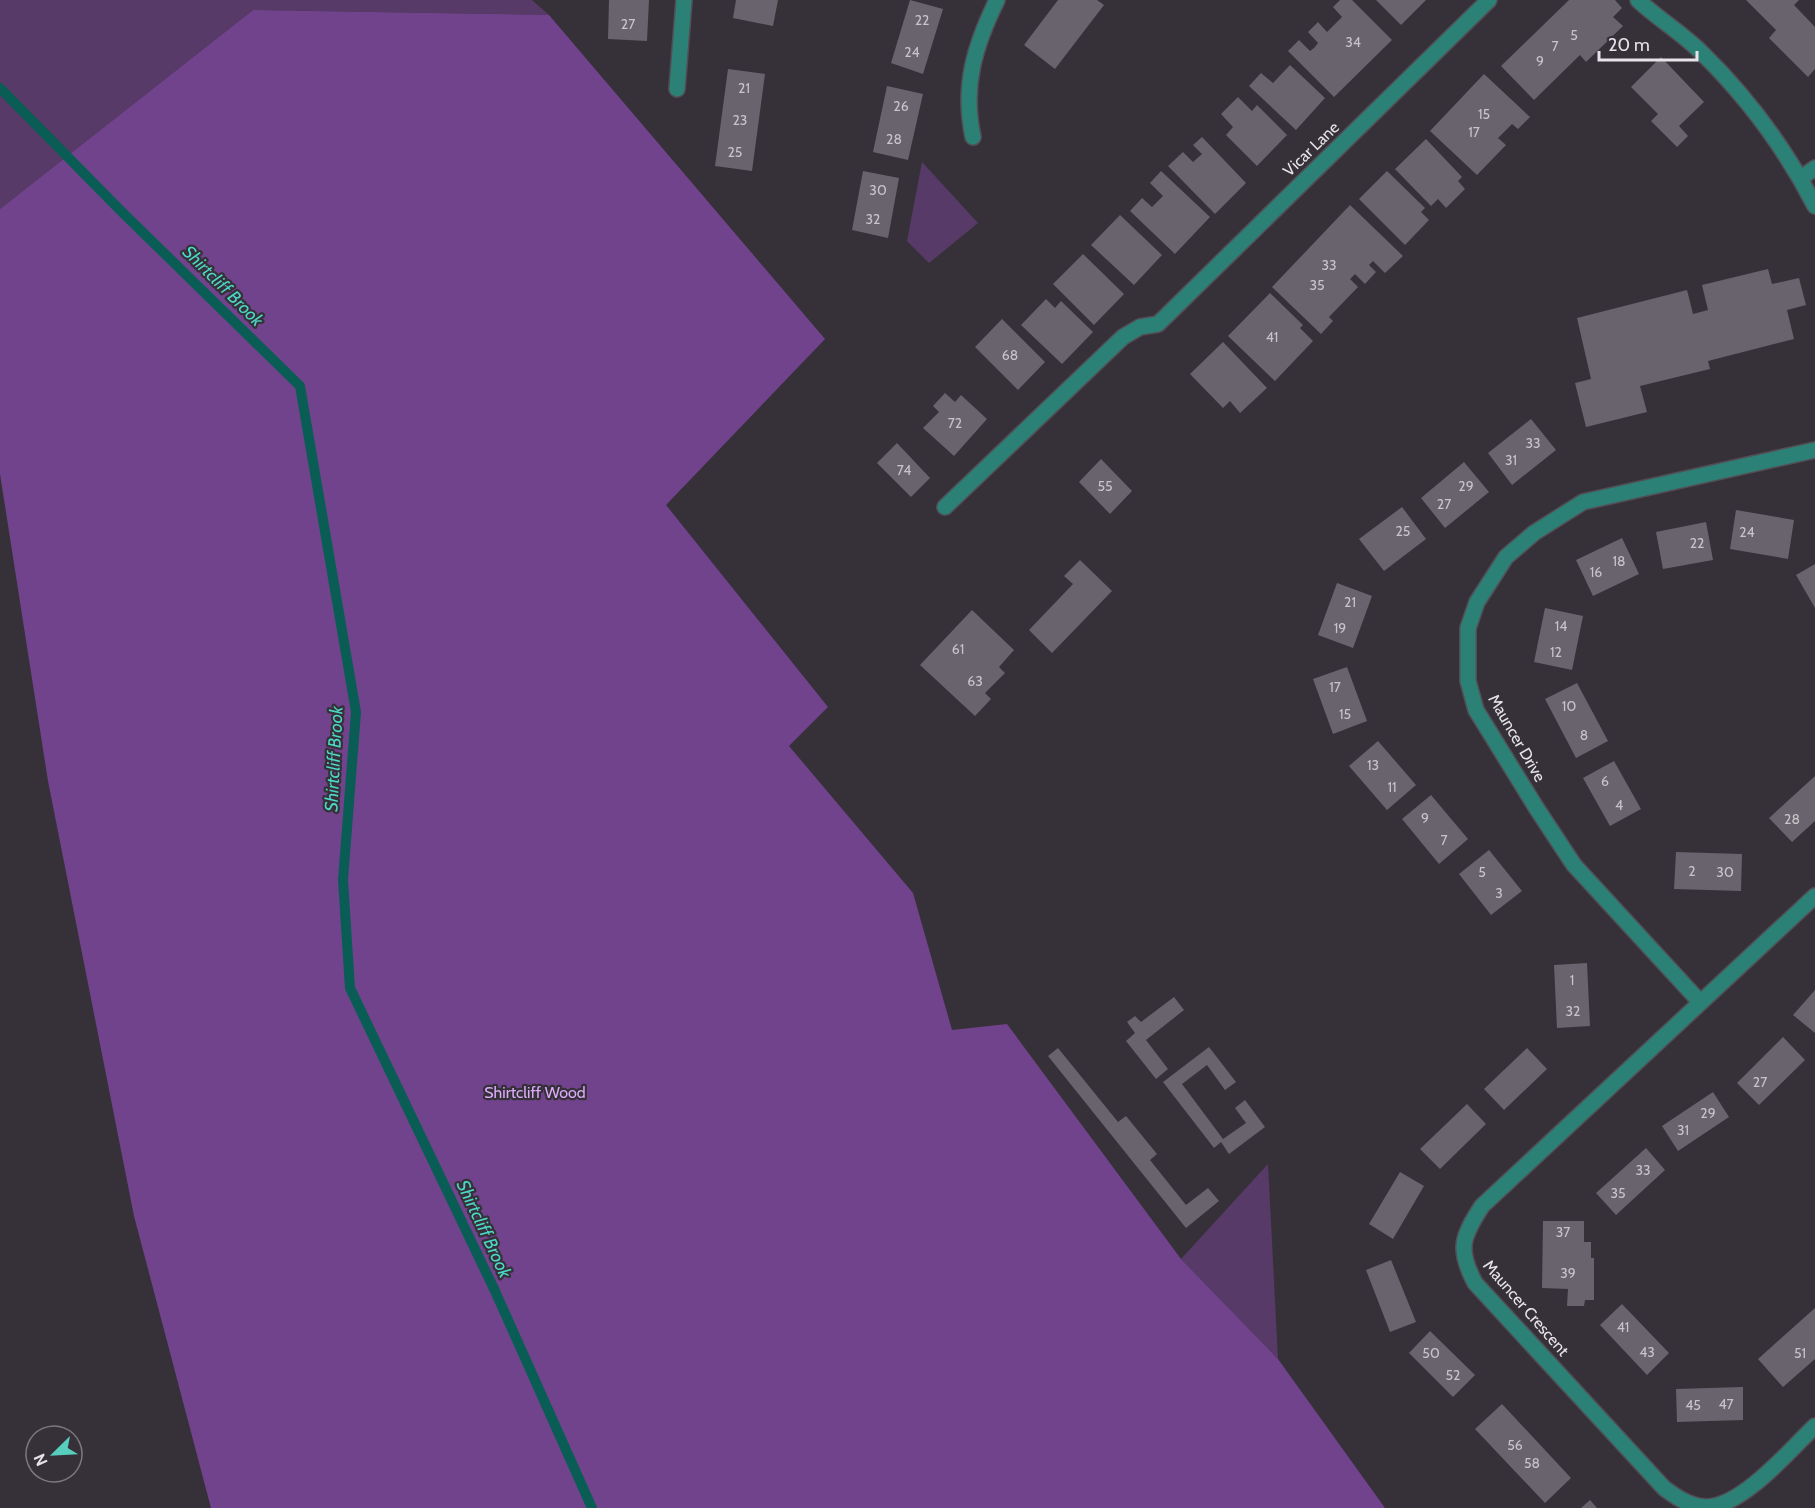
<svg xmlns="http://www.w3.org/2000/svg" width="1815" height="1508" viewBox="0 0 1815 1508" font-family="Cabin,sans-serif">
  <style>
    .green { fill: #573a68 }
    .forest { fill: #71438c }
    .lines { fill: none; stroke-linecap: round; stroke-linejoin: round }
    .stream { stroke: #0a5d55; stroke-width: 10 }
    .building { fill: #68636c }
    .minor-casing { stroke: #524e55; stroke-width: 18 }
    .minor { stroke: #2c8177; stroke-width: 15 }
    .labels { text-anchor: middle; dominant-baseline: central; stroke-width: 4.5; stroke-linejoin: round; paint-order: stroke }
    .number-label { font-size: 14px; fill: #c7c4ca }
    .street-label { font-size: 16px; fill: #e7e4e9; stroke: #363139 }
    .park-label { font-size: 16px; fill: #dcabfb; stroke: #363139 }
    .water-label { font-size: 18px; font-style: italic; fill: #4bd8c8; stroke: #363139 }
  </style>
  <rect width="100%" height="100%" fill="#363139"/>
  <path class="green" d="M 0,0 L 532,0 L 549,15 L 253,10 L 0,209 Z
    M 922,162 L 978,223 L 929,263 L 907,241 Z
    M 1268,1164 L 1278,1359 L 1181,1259 Z"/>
  <path class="forest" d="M 253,10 L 549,15 L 825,339 L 666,505 L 828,707 L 789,746 L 913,893 L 952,1030 L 1007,1024 L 1181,1259 L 1278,1359 L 1385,1508 L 211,1508 L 134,1216 L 48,781 L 0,474 L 0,209 Z"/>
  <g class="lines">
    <path class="stream" d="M 0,88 L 121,211 L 300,386 L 356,712 L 343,880 L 350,988 L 495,1291 L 592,1508"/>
  </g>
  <path class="building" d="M 609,0 L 649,0 L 647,41 L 608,39 Z
    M 736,0 L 778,0 L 773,26 L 733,18 Z
    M 910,0 L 943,9 L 923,74 L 891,63 Z
    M 1058,0 L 1097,0 L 1104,5 L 1055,69 L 1024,45 Z
    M 1340,0 L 1352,0 L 1392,40 L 1334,97 L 1288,51 L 1299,40 L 1310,51 L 1314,48 L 1318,43 L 1308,32 L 1318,22 L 1327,32 L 1342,17 L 1333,7 Z
    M 1376,0 L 1426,0 L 1401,25 Z
    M 1569,0 L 1615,0 L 1622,8 L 1613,17 L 1623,26 L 1586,62 L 1580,55 L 1534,100 L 1501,66 Z
    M 1746,0 L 1799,0 L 1794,5 L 1815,27 L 1815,69 L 1808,77 L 1769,38 L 1776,30 Z
    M 1661,57 L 1704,102 L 1679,126 L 1688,136 L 1677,147 L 1651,121 L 1658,114 L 1631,87 Z
    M 1290,65 L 1325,98 L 1296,130 L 1249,86 L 1261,73 L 1273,83 Z
    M 728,69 L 765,74 L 752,171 L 715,166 Z
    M 1484,74 L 1530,117 L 1518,129 L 1512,124 L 1498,138 L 1506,145 L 1477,175 L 1430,131 Z
    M 887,86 L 923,94 L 908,160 L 873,152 Z
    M 1238,97 L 1252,111 L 1257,105 L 1287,135 L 1257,166 L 1226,135 L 1233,127 L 1221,114 Z
    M 1202,137 L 1246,183 L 1215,214 L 1168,166 L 1183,152 L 1193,162 L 1202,154 L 1193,145 Z
    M 1426,139 L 1462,177 L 1458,181 L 1465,189 L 1446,208 L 1438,199 L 1431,206 L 1395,169 Z
    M 863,171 L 899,178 L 888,238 L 852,230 Z
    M 1161,171 L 1210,217 L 1175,254 L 1130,211 L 1142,198 L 1152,207 L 1163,196 L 1150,183 Z
    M 1387,171 L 1425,208 L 1421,212 L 1429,220 L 1405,245 L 1359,199 Z
    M 1350,205 L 1403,256 L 1385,273 L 1373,261 L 1369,265 L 1376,272 L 1365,284 L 1355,274 L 1350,279 L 1358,287 L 1329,317 L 1333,321 L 1321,334 L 1272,287 Z
    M 1120,215 L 1162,255 L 1134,285 L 1091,245 Z
    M 1083,254 L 1124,294 L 1094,325 L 1053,284 Z
    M 1768,269 L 1772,284 L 1799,278 L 1806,305 L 1787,310 L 1794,339 L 1708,361 L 1710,369 L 1640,386 L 1647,412 L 1586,427 L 1575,383 L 1591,379 L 1577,318 L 1687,290 L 1693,314 L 1708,310 L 1702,285 Z
    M 1270,293 L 1303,325 L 1300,328 L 1313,341 L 1275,381 L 1228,336 Z
    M 1046,299 L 1055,308 L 1061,301 L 1093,332 L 1062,364 L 1021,325 Z
    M 1002,319 L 1045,362 L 1018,390 L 975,347 Z
    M 1223,342 L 1267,388 L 1240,413 L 1230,401 L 1223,408 L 1190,374 Z
    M 945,393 L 955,402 L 961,395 L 987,419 L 954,456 L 923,428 L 939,412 L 933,406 Z
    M 1531,419 L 1556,450 L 1512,485 L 1488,453 Z
    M 897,443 L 930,478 L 911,497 L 877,463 Z
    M 1101,459 L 1132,491 L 1110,514 L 1079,482 Z
    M 1464,462 L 1489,492 L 1445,528 L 1421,498 Z
    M 1402,507 L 1426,539 L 1384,571 L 1359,539 Z
    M 1736,510 L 1794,520 L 1788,559 L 1730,549 Z
    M 1706,522 L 1713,560 L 1663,569 L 1656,532 Z
    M 1622,538 L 1639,574 L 1593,596 L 1576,560 Z
    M 1080,560 L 1112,591 L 1052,653 L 1029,630 L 1073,584 L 1064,576 Z
    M 1815,564 L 1815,608 L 1796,575 Z
    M 1337,583 L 1372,596 L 1353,648 L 1318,635 Z
    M 1545,608 L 1583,616 L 1572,670 L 1534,662 Z
    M 972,610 L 1014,650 L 999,667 L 1005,673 L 985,693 L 991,699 L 975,716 L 920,665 Z
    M 1347,667 L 1367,721 L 1333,734 L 1313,679 Z
    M 1577,683 L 1608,741 L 1576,758 L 1545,699 Z
    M 1378,741 L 1416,785 L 1387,810 L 1349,766 Z
    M 1614,761 L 1641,809 L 1610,826 L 1583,778 Z
    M 1815,776 L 1815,821 L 1792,842 L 1769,818 Z
    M 1431,795 L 1468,839 L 1439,864 L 1402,819 Z
    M 1489,850 L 1522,891 L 1491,915 L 1459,874 Z
    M 1676,852 L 1742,854 L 1741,891 L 1674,889 Z
    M 1587,963 L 1590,1026 L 1557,1028 L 1554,965 Z
    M 1815,990 L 1815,1033 L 1793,1015 Z
    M 1174,997 L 1184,1010 L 1146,1040 L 1168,1069 L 1156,1079 L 1126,1041 L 1135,1033 L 1127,1022 L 1135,1016 L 1141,1022 Z
    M 1783,1037 L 1805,1060 L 1759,1105 L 1737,1083 Z
    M 1209,1047 L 1236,1082 L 1225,1090 L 1207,1065 L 1182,1084 L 1223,1139 L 1246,1123 L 1235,1108 L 1245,1100 L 1265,1127 L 1229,1154 L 1221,1142 L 1214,1148 L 1163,1082 Z
    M 1058,1048 L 1118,1122 L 1126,1116 L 1157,1154 L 1150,1160 L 1186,1205 L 1208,1188 L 1219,1201 L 1186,1228 L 1048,1056 Z
    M 1527,1048 L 1547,1069 L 1504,1110 L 1484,1089 Z
    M 1713,1092 L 1729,1117 L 1678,1151 L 1662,1126 Z
    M 1467,1104 L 1486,1124 L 1440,1169 L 1420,1149 Z
    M 1646,1148 L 1665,1170 L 1616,1215 L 1596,1193 Z
    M 1400,1172 L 1424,1186 L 1393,1239 L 1369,1224 Z
    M 1543,1221 L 1584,1221 L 1584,1242 L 1591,1242 L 1591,1258 L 1594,1258 L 1594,1300 L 1585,1300 L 1584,1306 L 1567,1306 L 1568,1289 L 1542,1288 Z
    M 1391,1260 L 1416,1322 L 1390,1332 L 1366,1270 Z
    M 1622,1304 L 1669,1353 L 1647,1375 L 1600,1325 Z
    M 1815,1308 L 1815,1359 L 1783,1387 L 1758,1359 Z
    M 1430,1331 L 1475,1375 L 1453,1397 L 1409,1353 Z
    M 1743,1387 L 1743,1420 L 1677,1422 L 1676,1389 Z
    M 1502,1404 L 1571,1478 L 1545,1503 L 1475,1429 Z
    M 1590,1500 L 1597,1508 L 1581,1508 Z"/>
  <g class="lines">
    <defs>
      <path id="minor" d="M 1638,0 C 1658,19 1682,33 1702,53 C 1747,97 1786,150 1815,206
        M 677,89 L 684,0
        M 973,137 C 962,86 975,45 997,0
        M 1801,178 L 1815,168
        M 945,507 L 1123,337 L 1140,327 L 1158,324 L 1489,0
        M 1815,896 L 1482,1206 C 1462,1237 1457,1249 1475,1283 L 1664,1488 C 1676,1497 1689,1506 1705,1507 C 1741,1508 1790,1450 1815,1426
        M 1700,1002 L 1574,865 L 1537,809 L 1476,710 L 1468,681 L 1468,628 L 1477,602 L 1506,557 L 1534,533 L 1583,502 L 1815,450"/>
    </defs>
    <use href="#minor" class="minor-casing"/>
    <use href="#minor" class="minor"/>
  </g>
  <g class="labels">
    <g class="number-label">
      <text x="922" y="20">22</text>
      <text x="628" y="24">27</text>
      <text x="1574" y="35">5</text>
      <text x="1353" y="42">34</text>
      <text x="1555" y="46">7</text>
      <text x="912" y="52">24</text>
      <text x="1540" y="61">9</text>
      <text x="744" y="88">21</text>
      <text x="901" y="106">26</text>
      <text x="1484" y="114">15</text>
      <text x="740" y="120">23</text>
      <text x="1474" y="132">17</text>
      <text x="894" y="139">28</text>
      <text x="735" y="152">25</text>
      <text x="878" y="190">30</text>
      <text x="873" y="219">32</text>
      <text x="1329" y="265">33</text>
      <text x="1317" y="285">35</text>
      <text x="1272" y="337">41</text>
      <text x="1010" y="355">68</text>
      <text x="955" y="423">72</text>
      <text x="1533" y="443">33</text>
      <text x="1511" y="460">31</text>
      <text x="904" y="470">74</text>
      <text x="1105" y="486">55</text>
      <text x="1466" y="486">29</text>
      <text x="1444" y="504">27</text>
      <text x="1403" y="531">25</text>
      <text x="1747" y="532">24</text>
      <text x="1697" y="543">22</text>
      <text x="1619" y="561">18</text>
      <text x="1596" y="572">16</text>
      <text x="1350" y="602">21</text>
      <text x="1561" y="626">14</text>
      <text x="1340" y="628">19</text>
      <text x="958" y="649">61</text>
      <text x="1556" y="652">12</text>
      <text x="975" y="681">63</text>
      <text x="1335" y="687">17</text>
      <text x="1569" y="706">10</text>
      <text x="1345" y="714">15</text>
      <text x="1584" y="735">8</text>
      <text x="1373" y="765">13</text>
      <text x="1605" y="781">6</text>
      <text x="1392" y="787">11</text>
      <text x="1619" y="805">4</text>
      <text x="1425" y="818">9</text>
      <text x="1792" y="819">28</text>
      <text x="1444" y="840">7</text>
      <text x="1692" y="871">2</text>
      <text x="1482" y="872">5</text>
      <text x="1725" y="872">30</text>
      <text x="1499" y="893">3</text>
      <text x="1572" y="980">1</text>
      <text x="1573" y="1011">32</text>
      <text x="1760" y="1082">27</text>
      <text x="1708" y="1113">29</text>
      <text x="1683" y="1130">31</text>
      <text x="1643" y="1170">33</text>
      <text x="1618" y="1193">35</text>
      <text x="1563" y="1232">37</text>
      <text x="1568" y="1273">39</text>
      <text x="1623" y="1327">41</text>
      <text x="1647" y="1352">43</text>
      <text x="1431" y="1353">50</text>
      <text x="1800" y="1353">51</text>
      <text x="1453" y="1375">52</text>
      <text x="1726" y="1404">47</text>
      <text x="1693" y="1405">45</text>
      <text x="1515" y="1445">56</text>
      <text x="1532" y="1463">58</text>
    </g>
    <g class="street-label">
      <text transform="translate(1311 149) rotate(-44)">Vicar Lane</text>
      <text transform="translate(1517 738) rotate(60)">Mauncer Drive</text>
      <text transform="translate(1526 1308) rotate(49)">Mauncer Crescent</text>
    </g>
    <g class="park-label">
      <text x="535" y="1092">Shirtcliff Wood</text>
    </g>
    <g class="water-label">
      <text transform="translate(223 286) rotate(45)">Shirtcliff Brook</text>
      <text transform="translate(334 759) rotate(-87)">Shirtcliff Brook</text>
      <text transform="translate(484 1229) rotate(65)">Shirtcliff Brook</text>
    </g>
  </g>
  <g transform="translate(54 1454) rotate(246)"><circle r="28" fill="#363139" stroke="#7d797f" stroke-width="1.5"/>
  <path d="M0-4.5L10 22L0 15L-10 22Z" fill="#58cebf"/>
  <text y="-9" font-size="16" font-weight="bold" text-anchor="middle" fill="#e7e4e9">N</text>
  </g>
  <path d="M1599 51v9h98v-9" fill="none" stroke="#e7e4e9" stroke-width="3"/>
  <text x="1608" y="51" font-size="18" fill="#e7e4e9" stroke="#363139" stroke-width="4.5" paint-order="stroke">20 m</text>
</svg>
